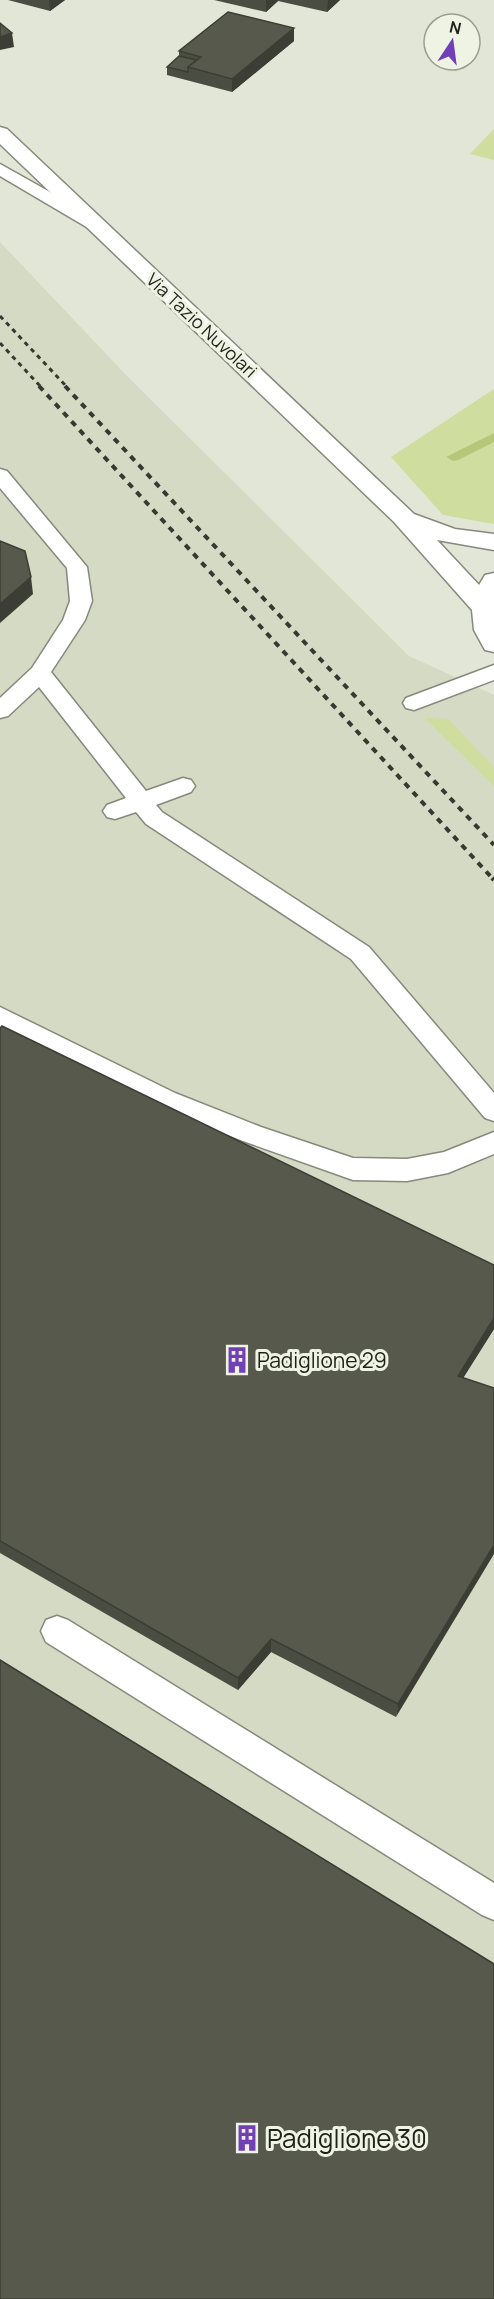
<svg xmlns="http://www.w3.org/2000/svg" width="494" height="2299" viewBox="0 0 494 2299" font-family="Manrope,sans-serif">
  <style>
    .built { fill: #d4dac3 }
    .green { fill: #cfdd9e }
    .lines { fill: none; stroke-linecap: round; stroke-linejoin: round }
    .stream { fill: #b7c77a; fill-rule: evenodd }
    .service-casing { stroke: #86897b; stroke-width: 3 }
    .tertiary-casing { stroke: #86897b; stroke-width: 3 }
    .service { fill: #fff; fill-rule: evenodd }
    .tertiary { fill: #fff; fill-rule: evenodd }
    .rail-far2 { stroke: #363831; stroke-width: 3; stroke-dasharray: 4.5 4.5; stroke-linecap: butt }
    .rail-far1 { stroke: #363831; stroke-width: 4; stroke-dasharray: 6 6; stroke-linecap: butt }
    .rail { stroke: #363831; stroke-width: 4.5; stroke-dasharray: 8 8; stroke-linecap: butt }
    .wall { fill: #4a4d41 }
    .shaded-wall { fill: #3c3e35 }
    .building { fill: #56594c; stroke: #3c3e35; stroke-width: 1.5 }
    .labels { text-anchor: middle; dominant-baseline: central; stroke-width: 6; stroke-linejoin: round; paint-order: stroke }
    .far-street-label { font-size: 18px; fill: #1e201a; stroke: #eff3e3 }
    .poi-label { font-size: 21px; fill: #1e201a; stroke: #eff3e3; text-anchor: start }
    .near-poi-label { font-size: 26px; fill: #1e201a; stroke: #eff3e3; text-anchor: start }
  </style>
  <rect width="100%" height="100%" fill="#e2e6d6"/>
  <path class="built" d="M 0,242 L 127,376 L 409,656 L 494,695 L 494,2299 L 0,2299 Z"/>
  <path class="green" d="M 494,129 L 494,160 L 470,154 Z
    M 494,389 L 494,524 L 443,515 L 391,457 Z
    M 425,718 L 448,719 L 494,767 L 494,786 Z"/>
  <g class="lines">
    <path class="stream" d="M 494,433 L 494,442 L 458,460 L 453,461 L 446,457 Z"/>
    <defs>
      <path id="service" d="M 0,164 L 107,224 L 110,228 L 107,232 L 95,232 L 0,176 Z
        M 0,469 L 7,471 L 87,567 L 92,601 L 85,620 L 51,672 L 146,791 L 183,778 L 191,780 L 195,786 L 191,792 L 156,805 L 162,812 L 369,947 L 494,1093 L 494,1121 L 485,1118 L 351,959 L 146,824 L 136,812 L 115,819 L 107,817 L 103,811 L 107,805 L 126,798 L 39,687 L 8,716 L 0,718 L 0,698 L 32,668 L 63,620 L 70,601 L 67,568 L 0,488 Z
        M 494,665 L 494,680 L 414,710 L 406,708 L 403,703 L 406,698 Z
        M 0,1007 L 175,1093 L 261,1127 L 353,1158 L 407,1159 L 444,1152 L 494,1132 L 494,1154 L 448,1173 L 407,1181 L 353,1180 L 243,1141 L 157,1107 L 0,1028 Z
        M 57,1616 L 68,1620 L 494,1883 L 494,1920 L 482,1915 L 46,1642 L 41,1631 L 46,1620 Z"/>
      <path id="tertiary" d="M 0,127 L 7,129 L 414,514 L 455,529 L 494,534 L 494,550 L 437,540 L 479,585 L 485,575 L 494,573 L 494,652 L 485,650 L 474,630 L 472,610 L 394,522 L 0,144 Z"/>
    </defs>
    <use href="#service" class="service-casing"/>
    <use href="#tertiary" class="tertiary-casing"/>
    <use href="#service" class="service"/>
    <use href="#tertiary" class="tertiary"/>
    <path class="rail-far2" d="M 0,316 L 67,387
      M 0,343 L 41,387"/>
    <path class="rail-far1" d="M 39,386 L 493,879
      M 65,386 L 494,845"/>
    <path class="rail" d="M 492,878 L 494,880"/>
  </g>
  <path class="wall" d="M 8,0 L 65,0 L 50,11 Z
    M 214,0 L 340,0 L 327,12 L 278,1 L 266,12 Z
    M 294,28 L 294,41 L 232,92 L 167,75 L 167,67 L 179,56 L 179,51 Z
    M 0,1028 L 494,1329 L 463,1378 L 396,1717 L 271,1652 L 238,1690 L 0,1553 Z"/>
  <path class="shaded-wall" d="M 49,0 L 65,0 L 50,11 Z
    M 266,0 L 278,0 L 278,1 L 266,12 Z
    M 328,0 L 340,0 L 327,12 Z
    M 294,28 L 294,41 L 232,92 L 232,79 Z
    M 12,33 L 14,47 L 0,50 L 0,37 Z
    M 31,577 L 33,594 L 0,623 L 0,604 Z
    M 494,1318 L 494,1329 L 455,1391 L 458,1376 Z
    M 494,1545 L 494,1554 L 396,1717 L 398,1704 Z
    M 271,1639 L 271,1652 L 238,1690 L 238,1678 Z"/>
  <path class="building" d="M 228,12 L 294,28 L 232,79 L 188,67 L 201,57 L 179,51 Z
    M 0,23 L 12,33 L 0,37 Z
    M 179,56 L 196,60 L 188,67 L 188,72 L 167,67 Z
    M 0,541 L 25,551 L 31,577 L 0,604 Z
    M 2,1026 L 494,1265 L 494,1318 L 458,1376 L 494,1388 L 494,1545 L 398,1704 L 271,1639 L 238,1678 L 0,1541 L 0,1028 Z
    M 0,1660 L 494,1964 L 494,2299 L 0,2299 Z"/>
  <defs>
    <symbol id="building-bare" viewBox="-9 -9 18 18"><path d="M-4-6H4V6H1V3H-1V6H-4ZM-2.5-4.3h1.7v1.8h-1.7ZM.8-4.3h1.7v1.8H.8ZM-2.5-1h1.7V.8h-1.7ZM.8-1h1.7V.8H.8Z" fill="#7140b7" stroke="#eff3e3" stroke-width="2.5" paint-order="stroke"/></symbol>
  </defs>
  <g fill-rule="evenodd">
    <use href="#building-bare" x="218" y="1341" width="38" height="38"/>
    <use href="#building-bare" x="228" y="2119" width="38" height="38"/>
  </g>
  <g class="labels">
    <g class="far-street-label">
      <text transform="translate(202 325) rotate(43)">Via Tazio Nuvolari</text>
    </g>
    <g class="poi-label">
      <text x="257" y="1360">Padiglione 29</text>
    </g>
    <g class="near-poi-label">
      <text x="267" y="2138">Padiglione 30</text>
    </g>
  </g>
  <g transform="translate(452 42) rotate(13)"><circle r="28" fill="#eff3e3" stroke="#9b9f93" stroke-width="1.5"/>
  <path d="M0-4.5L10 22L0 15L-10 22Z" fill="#7140b7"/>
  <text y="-9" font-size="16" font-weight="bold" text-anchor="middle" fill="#1e201a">N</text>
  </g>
</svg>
